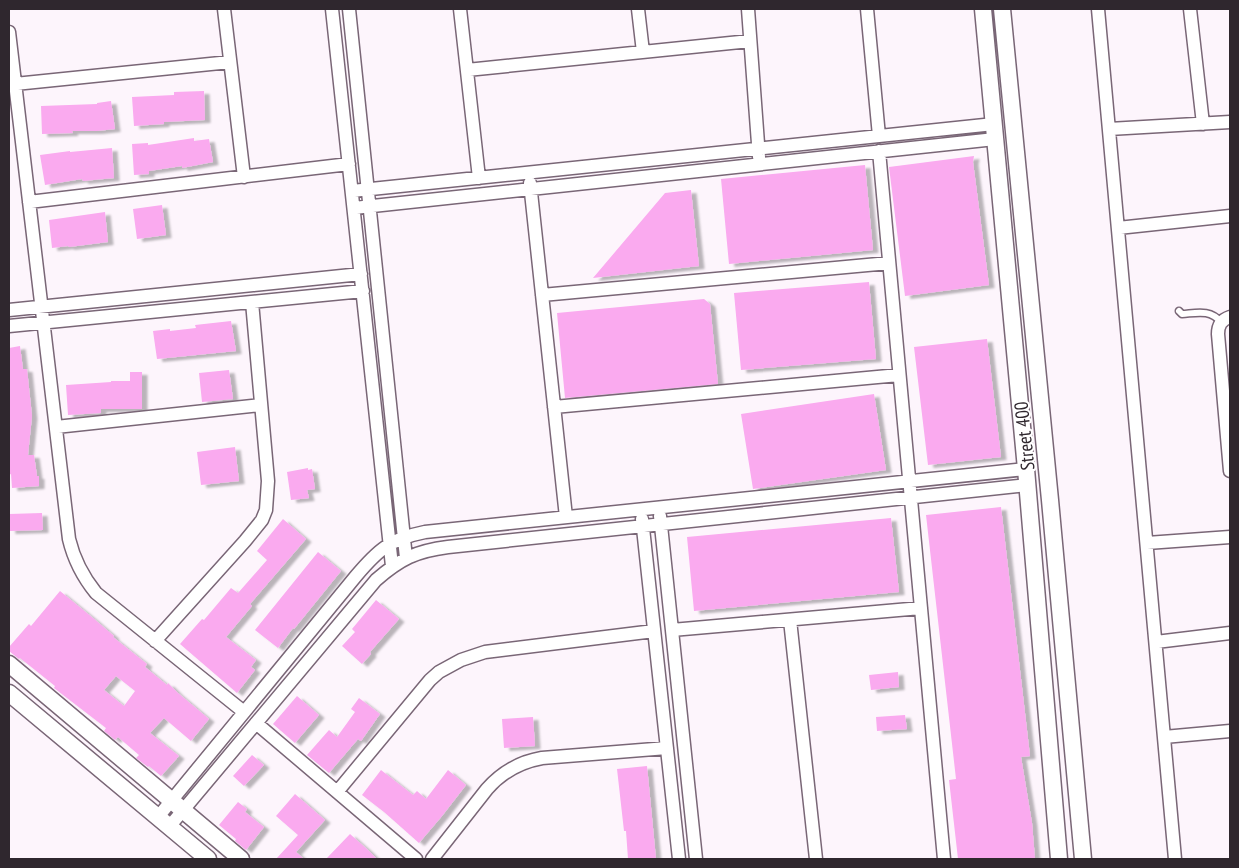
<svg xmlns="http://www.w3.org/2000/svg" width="1239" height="868" viewBox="0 0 1239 868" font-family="'PT Sans Narrow',sans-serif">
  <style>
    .building { fill: #faaaef; fill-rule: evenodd; filter: url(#shadow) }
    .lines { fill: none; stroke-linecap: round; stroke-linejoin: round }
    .service-casing { stroke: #796676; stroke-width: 9 }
    .minor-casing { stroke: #796676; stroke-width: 15 }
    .tertiary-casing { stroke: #796676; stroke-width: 19 }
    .service { stroke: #fff; stroke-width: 6 }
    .minor { stroke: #fff; stroke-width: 12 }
    .tertiary { stroke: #fff; stroke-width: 16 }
    .labels { text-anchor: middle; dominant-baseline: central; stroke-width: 4; stroke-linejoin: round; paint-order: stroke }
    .street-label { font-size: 19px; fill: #2f272e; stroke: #fff }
  </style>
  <defs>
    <filter id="shadow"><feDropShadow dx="5.5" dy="3" stdDeviation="1" flood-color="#0004"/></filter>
  </defs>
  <rect width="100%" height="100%" fill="#fdf5fc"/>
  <path class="building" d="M 204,91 L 205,120 L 164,122 L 164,124 L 134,126 L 132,97 L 174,95 L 174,92 Z
    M 111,101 L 115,129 L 97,131 L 72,131 L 73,133 L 42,134 L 41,106 L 97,104 L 97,103 Z
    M 194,138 L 194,141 L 209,139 L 213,162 L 182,168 L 182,166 L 149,171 L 149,174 L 134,175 L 132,144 L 148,143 L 148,145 Z
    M 112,148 L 114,178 L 83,181 L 82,179 L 45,185 L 40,155 L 70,151 L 70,152 Z
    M 974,156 L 973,162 L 989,285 L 905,296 L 889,167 Z
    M 865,165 L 873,250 L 729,264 L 721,179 Z
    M 691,190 L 699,266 L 593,278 L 665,193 Z
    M 162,205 L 166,235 L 137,239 L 133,209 Z
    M 105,212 L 108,242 L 69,247 L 68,246 L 52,248 L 49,220 Z
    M 869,282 L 876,359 L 741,370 L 734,293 Z
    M 704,299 L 710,304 L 718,384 L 565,398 L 557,313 Z
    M 231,321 L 236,351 L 157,359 L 153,331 L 170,329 L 170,331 L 196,328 L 195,325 Z
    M 987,339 L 1001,457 L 928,465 L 914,347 Z
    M 20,346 L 23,369 L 27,369 L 32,416 L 28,455 L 34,455 L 37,476 L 39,476 L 39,486 L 12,488 L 11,474 L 9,475 L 9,348 Z
    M 229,370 L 233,399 L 202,402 L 199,373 Z
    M 130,372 L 142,372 L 142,409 L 101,409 L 101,413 L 68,415 L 66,385 L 111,382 L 111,381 L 130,381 Z
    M 874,394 L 886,470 L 753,489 L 741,414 Z
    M 235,447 L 239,481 L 201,485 L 197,452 Z
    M 308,468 L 308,470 L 312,469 L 315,489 L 307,490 L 309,498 L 291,500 L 287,472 Z
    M 1001,507 L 1030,756 L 1021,757 L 1032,823 L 1035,859 L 958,859 L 949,780 L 956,779 L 926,515 Z
    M 42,513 L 43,530 L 10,531 L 9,514 Z
    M 891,518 L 899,592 L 694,611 L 687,537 Z
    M 283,519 L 306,539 L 250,604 L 252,606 L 226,637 L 256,660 L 251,667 L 255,670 L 237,693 L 180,644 L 202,619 L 204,620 L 231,588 L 238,593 L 267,560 L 257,551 Z
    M 318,552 L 341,571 L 294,629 L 293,628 L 278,648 L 255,630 Z
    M 60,591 L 93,618 L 114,636 L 113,637 L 147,664 L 145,667 L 167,685 L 168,683 L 178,693 L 209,719 L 191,741 L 164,718 L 150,733 L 179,756 L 161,776 L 149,766 L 148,767 L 136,758 L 139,755 L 118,737 L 115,740 L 104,731 L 106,728 L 54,688 L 55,686 L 20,658 L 19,659 L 9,651 L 9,647 L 29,624 L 31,626 ZM 116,676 L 135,691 L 124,706 L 104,690 Z
    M 376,600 L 399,619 L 370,652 L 371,654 L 362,664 L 342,646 L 355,632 L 352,629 Z
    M 898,672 L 899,687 L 871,690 L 869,675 Z
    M 297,696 L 319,715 L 295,743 L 273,724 Z
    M 359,698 L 380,714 L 361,741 L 358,739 L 329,773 L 307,755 L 329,730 L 337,737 L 355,712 L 351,709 Z
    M 905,715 L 907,729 L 877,731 L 876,717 Z
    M 533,717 L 535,746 L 504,748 L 502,719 Z
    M 252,755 L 264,765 L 244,786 L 233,776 Z
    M 647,766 L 656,859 L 628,859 L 626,831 L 624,831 L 617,769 Z
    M 381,770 L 413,795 L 417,791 L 426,799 L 448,770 L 466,785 L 442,816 L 419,843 L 384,812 L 362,795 Z
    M 295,794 L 325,820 L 296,852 L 304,859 L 276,859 L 298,835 L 276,816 Z
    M 238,802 L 247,809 L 245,812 L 264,827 L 246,850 L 235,841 L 236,839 L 219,825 Z
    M 350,834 L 368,850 L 377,859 L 326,859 Z"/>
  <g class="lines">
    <defs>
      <path id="service" d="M 1179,311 L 1182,314 C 1197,313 1210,309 1221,322"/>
      <path id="minor" d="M 224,9 L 244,177
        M 332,9 L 392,566
        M 349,9 L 406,558
        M 460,9 L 479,178
        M 638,9 L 643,52
        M 748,9 L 759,157
        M 867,9 L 879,136
        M 1098,9 L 1175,859
        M 1190,9 L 1203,124
        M 9,32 L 69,539 C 74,560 83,577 96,593 L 244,712
        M 467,70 L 750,41
        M 15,84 L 230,62
        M 1109,129 L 1230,122
        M 879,151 L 944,859
        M 530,183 L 566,517
        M 352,191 L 994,124
        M 29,202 L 349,164
        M 354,208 L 995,139
        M 1118,228 L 1230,216
        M 542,295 L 889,263
        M 9,310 L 361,274
        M 1230,317 C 1221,320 1218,325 1218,334 L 1230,471
        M 9,326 L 363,291
        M 554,407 L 899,375
        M 56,427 L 261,405
        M 660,516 L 696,859
        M 642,519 L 679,859
        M 1147,543 L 1230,537
        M 790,620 L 816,859
        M 672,630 L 921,608
        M 155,641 L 245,541 L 262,520 L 266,510 L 268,481 L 252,302
        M 1156,642 L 1230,633
        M 256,723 L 416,859
        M 1164,737 L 1230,731
        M 337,792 L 430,680 L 439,672 L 461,660 L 485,652 L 654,631
        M 158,817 L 356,576 C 378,550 390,539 425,532 L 1026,469
        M 169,827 L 376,580 C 400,559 416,551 448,547 L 1027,485
        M 432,859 L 487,789 C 502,772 519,762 542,758 L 667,748"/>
      <path id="tertiary" d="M 983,9 L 1026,469 L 1059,859
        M 1002,9 L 1050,500 L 1083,859
        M 9,664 L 241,859
        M 9,693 L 208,859"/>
    </defs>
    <use href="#service" class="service-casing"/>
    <use href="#minor" class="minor-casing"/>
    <use href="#tertiary" class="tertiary-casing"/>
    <use href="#service" class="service"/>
    <use href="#minor" class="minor"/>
    <use href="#tertiary" class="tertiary"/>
  </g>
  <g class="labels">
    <g class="street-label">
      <text transform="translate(1024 436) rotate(-96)">Street 400</text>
    </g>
  </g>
  <rect width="1239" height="868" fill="none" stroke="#2f272e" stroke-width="20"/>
</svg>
